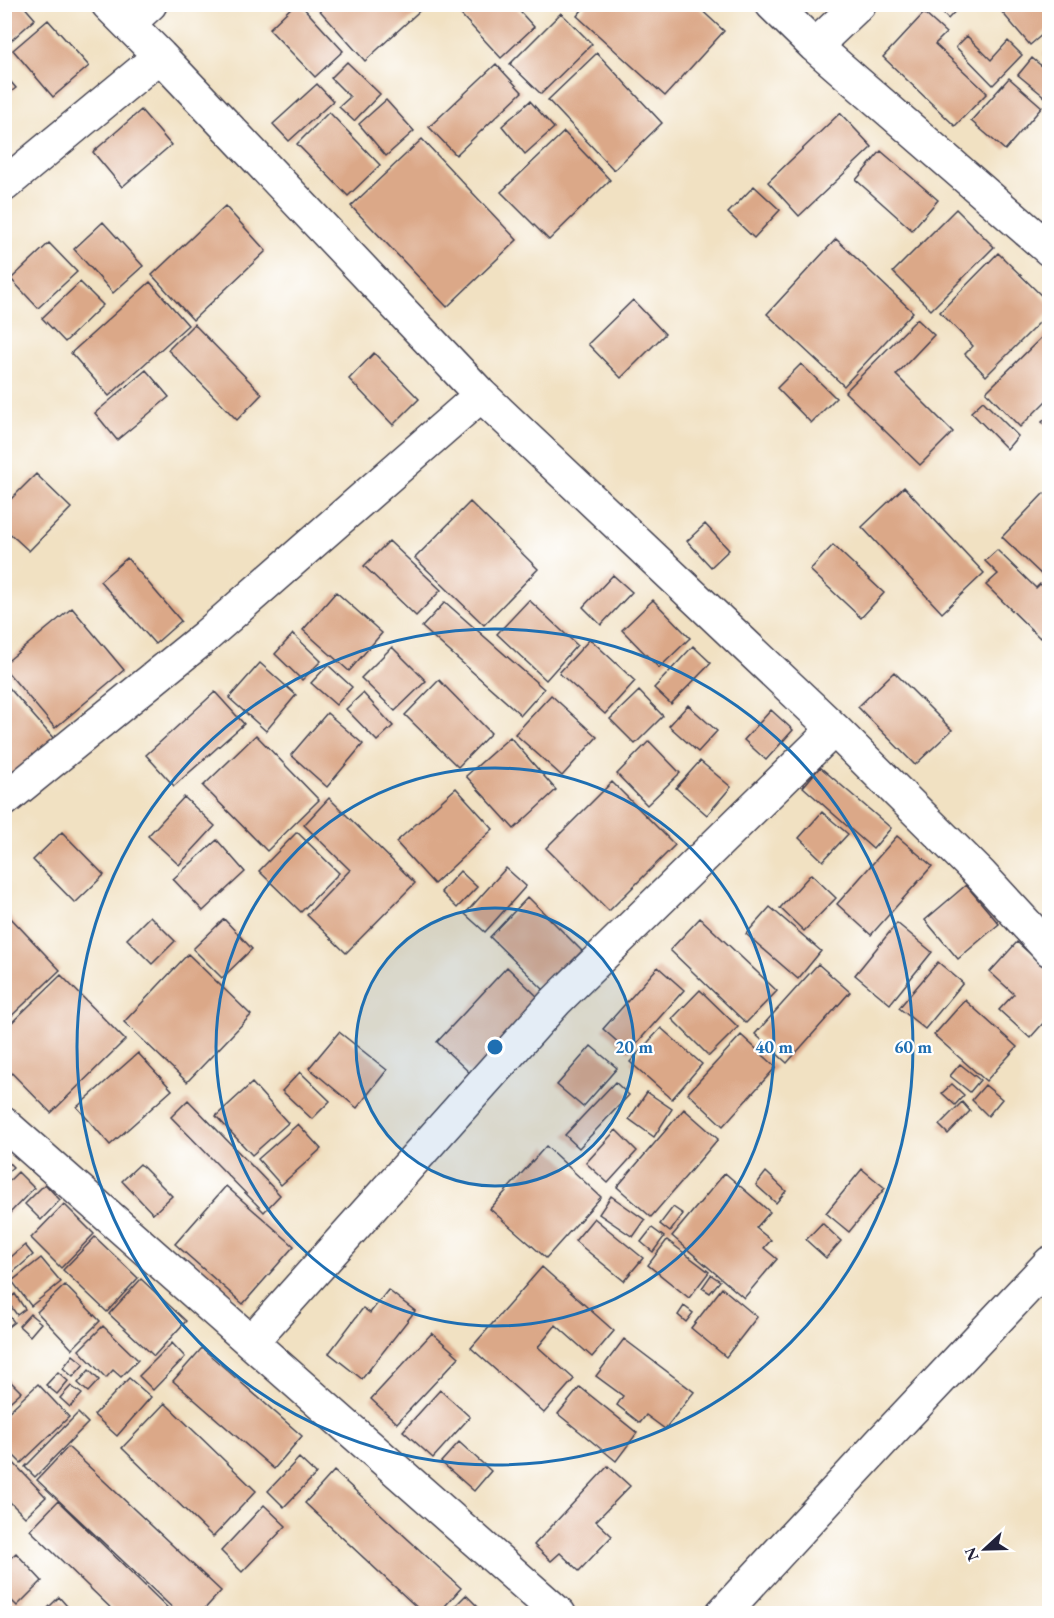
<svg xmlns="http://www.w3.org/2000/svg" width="1054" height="1618" viewBox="0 0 1054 1618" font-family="'EB Garamond',serif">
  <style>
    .building { fill: #dba888 }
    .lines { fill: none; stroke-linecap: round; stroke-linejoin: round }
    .street-casing { stroke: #413f4f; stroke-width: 36 }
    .secondary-casing { stroke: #413f4f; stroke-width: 36 }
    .street { stroke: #fff; stroke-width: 33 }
    .secondary { stroke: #fff; stroke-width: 33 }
    .ring { fill: none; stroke: #1f6fb2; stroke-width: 3 }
    .centre { fill: #1f6fb2; stroke: #fff; stroke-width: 3 }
    .ring-label { font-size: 18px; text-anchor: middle; font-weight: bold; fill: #1f6fb2; stroke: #fff; stroke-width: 4.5; stroke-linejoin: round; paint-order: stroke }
  </style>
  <rect width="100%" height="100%" fill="#fff"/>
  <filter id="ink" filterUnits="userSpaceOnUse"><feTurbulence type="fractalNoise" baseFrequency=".0167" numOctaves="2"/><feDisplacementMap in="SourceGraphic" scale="12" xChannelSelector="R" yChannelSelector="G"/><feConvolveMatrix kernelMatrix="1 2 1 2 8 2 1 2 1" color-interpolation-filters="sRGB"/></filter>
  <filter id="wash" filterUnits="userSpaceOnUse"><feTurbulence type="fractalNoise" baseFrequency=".008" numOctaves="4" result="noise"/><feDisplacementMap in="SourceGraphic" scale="24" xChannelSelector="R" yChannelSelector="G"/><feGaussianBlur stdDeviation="1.35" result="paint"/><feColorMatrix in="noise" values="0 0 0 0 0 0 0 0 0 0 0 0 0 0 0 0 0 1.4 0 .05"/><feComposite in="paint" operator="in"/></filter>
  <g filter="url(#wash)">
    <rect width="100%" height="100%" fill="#f1e1c2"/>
    <g id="blocks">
      <path class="building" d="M 7,4 L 22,4 L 35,19 L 4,47 L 4,7 Z
        M 295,4 L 300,4 L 343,51 L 315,77 L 269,29 Z
        M 314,4 L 427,4 L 365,61 Z
        M 451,4 L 513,4 L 534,27 L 501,58 Z
        M 587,4 L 695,4 L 724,31 L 665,96 L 577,16 Z
        M 934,4 L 962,4 L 948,19 Z
        M 995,4 L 1047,4 L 1050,8 L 1050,28 L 1030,45 Z
        M 561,13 L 592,44 L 541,94 L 510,64 Z
        M 924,13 L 946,33 L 935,44 L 987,93 L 955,126 L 883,57 Z
        M 48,20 L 89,66 L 53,97 L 13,50 Z
        M 967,36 L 991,60 L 1008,41 L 1022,55 L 993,85 L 956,47 Z
        M 1050,46 L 1050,59 L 1043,54 Z
        M 597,53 L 662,123 L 614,170 L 548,100 Z
        M 1032,58 L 1050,73 L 1050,92 L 1045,97 L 1018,75 Z
        M 347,62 L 380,94 L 354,121 L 339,107 L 350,97 L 331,78 Z
        M 496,64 L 522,92 L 456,155 L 429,127 Z
        M 4,74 L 16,88 L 4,97 Z
        M 1009,78 L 1042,107 L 1005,150 L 971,121 Z
        M 317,84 L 333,101 L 289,141 L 273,124 Z
        M 386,100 L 414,131 L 386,156 L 359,124 Z
        M 530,101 L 554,128 L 525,154 L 502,126 Z
        M 141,110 L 171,145 L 122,187 L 93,152 Z
        M 329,112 L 380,165 L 348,196 L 297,144 Z
        M 840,113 L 872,147 L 799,216 L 768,182 Z
        M 564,132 L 610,180 L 549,240 L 501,192 Z
        M 422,139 L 517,240 L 447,307 L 351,206 Z
        M 881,151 L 938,200 L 912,230 L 856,180 Z
        M 754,186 L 780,210 L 754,238 L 728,213 Z
        M 225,206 L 266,251 L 193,320 L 152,275 Z
        M 956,209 L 994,247 L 931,310 L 893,272 Z
        M 103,222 L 143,266 L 113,293 L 74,249 Z
        M 836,239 L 913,312 L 844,386 L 767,314 Z
        M 49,243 L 77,272 L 38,308 L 11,279 Z
        M 998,253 L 1050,304 L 1050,312 L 986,376 L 965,354 L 973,346 L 940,312 Z
        M 80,282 L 103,305 L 65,342 L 42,318 Z
        M 150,282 L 188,325 L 109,396 L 71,353 Z
        M 633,300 L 665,334 L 621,378 L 588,344 Z
        M 917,319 L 934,335 L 896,375 L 953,432 L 920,465 L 845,392 Z
        M 194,324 L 262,394 L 237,420 L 168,350 Z
        M 1050,329 L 1050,397 L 1020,427 L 986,392 Z
        M 374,353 L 419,399 L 393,425 L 349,379 Z
        M 801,364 L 836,398 L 811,423 L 777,388 Z
        M 146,370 L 169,397 L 117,440 L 95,413 Z
        M 983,401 L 1018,436 L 1007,449 L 971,412 Z
        M 1050,415 L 1050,429 L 1042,422 Z
        M 36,474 L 71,508 L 29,551 L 4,528 L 4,506 Z
        M 904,487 L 984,573 L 942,613 L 862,527 Z
        M 1044,493 L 1050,498 L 1050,572 L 1044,577 L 1002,537 Z
        M 470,502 L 538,569 L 484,625 L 415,558 Z
        M 705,524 L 729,550 L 711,567 L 687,541 Z
        M 389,541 L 441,590 L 416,616 L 364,566 Z
        M 833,545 L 884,593 L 861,618 L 810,570 Z
        M 997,550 L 1036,588 L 1040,584 L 1050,593 L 1050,628 L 1040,638 L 986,585 L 998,574 L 985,561 Z
        M 127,558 L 181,621 L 155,644 L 100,581 Z
        M 613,575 L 632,592 L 601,625 L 583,607 Z
        M 336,592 L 382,633 L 349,671 L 303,630 Z
        M 529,600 L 577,645 L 546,680 L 497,634 Z
        M 653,600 L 690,638 L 659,668 L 622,630 Z
        M 445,602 L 544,689 L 521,715 L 422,627 Z
        M 72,608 L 124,670 L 55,728 L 4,668 L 4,664 Z
        M 293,634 L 321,661 L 302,680 L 275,654 Z
        M 590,639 L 635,681 L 605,714 L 559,673 Z
        M 693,646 L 711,663 L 671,704 L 654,688 Z
        M 392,647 L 426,681 L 395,711 L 361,678 Z
        M 260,663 L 296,695 L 266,731 L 229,698 Z
        M 328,665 L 352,687 L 336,705 L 311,683 Z
        M 894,672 L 952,730 L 915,765 L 858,707 Z
        M 439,680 L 491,733 L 458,767 L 405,715 Z
        M 4,682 L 54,739 L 4,781 Z
        M 639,691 L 663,716 L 635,744 L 610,719 Z
        M 215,692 L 244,724 L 174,786 L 146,755 Z
        M 363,693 L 393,726 L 377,741 L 346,709 Z
        M 551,695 L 597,737 L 562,776 L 515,734 Z
        M 688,705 L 717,731 L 698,752 L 669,726 Z
        M 771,710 L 793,730 L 766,760 L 744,740 Z
        M 327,713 L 363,744 L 327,787 L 291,755 Z
        M 256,735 L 319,800 L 267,851 L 203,786 Z
        M 510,737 L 556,790 L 514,829 L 466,776 Z
        M 649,741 L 680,773 L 647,805 L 617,774 Z
        M 700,761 L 731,787 L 707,815 L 676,788 Z
        M 820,767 L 891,828 L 873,849 L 803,787 Z
        M 612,782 L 675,845 L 609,911 L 546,848 Z
        M 456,788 L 493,829 L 434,884 L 396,842 Z
        M 184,797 L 215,826 L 179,865 L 148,836 Z
        M 329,798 L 415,883 L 346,953 L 307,915 L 350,870 L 304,825 Z
        M 822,812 L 848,834 L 823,861 L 799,838 Z
        M 62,832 L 104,875 L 75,903 L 33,860 Z
        M 297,832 L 339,873 L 301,912 L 259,871 Z
        M 897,836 L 932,866 L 871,935 L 837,904 Z
        M 217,840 L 245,872 L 203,911 L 173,879 Z
        M 506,868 L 526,886 L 485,932 L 465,914 Z
        M 460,871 L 477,887 L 457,908 L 441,892 Z
        M 811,874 L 836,898 L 804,931 L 780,908 Z
        M 966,885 L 999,924 L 958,959 L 925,920 Z
        M 528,897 L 582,951 L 544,990 L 490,937 Z
        M 770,907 L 821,951 L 798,979 L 746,934 Z
        M 8,915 L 60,970 L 4,1023 L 4,918 Z
        M 150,916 L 175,941 L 152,964 L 127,939 Z
        M 700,918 L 777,991 L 746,1023 L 670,950 Z
        M 224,919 L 252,949 L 222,978 L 193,949 Z
        M 897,923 L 932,952 L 890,1004 L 855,975 Z
        M 1017,942 L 1050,972 L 1050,1023 L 1046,1020 L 1030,1038 L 999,1010 L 1014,994 L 990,972 Z
        M 188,954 L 251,1015 L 187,1082 L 124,1022 Z
        M 938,962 L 963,983 L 925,1029 L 899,1008 Z
        M 818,964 L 850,992 L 787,1063 L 755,1034 Z
        M 507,967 L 541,1000 L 472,1075 L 437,1042 Z
        M 658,967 L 684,990 L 629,1052 L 603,1029 Z
        M 61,975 L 125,1040 L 51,1113 L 4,1065 L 4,1030 Z
        M 700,990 L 738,1027 L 709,1056 L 672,1019 Z
        M 965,1000 L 1017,1047 L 986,1081 L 934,1035 Z
        M 661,1028 L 702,1064 L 672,1099 L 630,1062 Z
        M 339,1032 L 387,1070 L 357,1108 L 309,1068 Z
        M 741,1035 L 776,1067 L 723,1126 L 688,1093 Z
        M 591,1046 L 617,1068 L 583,1107 L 557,1085 Z
        M 138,1053 L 172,1090 L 110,1145 L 77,1107 Z
        M 960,1064 L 980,1080 L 970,1092 L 950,1076 Z
        M 300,1072 L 330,1101 L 312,1119 L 282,1091 Z
        M 615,1082 L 629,1095 L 579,1148 L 565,1135 Z
        M 252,1083 L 288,1123 L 252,1155 L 216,1116 Z
        M 952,1084 L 964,1095 L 955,1105 L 942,1093 Z
        M 985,1085 L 1002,1099 L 988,1116 L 972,1100 Z
        M 647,1092 L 672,1109 L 654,1137 L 629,1119 Z
        M 188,1100 L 280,1195 L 264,1212 L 171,1117 Z
        M 962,1102 L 970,1111 L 948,1134 L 939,1125 Z
        M 684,1109 L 718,1139 L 651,1217 L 617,1187 Z
        M 298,1124 L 321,1149 L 281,1185 L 258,1159 Z
        M 616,1130 L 637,1151 L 608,1183 L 586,1163 Z
        M 546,1146 L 601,1197 L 546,1258 L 490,1209 Z
        M 4,1158 L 13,1167 L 4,1175 Z
        M 140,1164 L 172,1196 L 153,1214 L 122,1181 Z
        M 862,1169 L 885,1188 L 849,1232 L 826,1213 Z
        M 18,1172 L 34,1188 L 8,1215 L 4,1211 L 4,1186 Z
        M 766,1172 L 786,1191 L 776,1203 L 756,1185 Z
        M 725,1173 L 770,1212 L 756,1228 L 771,1240 L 764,1248 L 777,1259 L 744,1298 L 672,1236 Z
        M 45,1184 L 60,1200 L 41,1220 L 25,1204 Z
        M 226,1186 L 294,1246 L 243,1304 L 175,1244 Z
        M 611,1196 L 645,1220 L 633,1237 L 599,1214 Z
        M 64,1204 L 94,1234 L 61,1268 L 31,1238 Z
        M 673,1207 L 683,1214 L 670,1232 L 660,1224 Z
        M 594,1218 L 643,1258 L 624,1281 L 575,1241 Z
        M 822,1223 L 841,1241 L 826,1258 L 806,1240 Z
        M 652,1228 L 664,1237 L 653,1252 L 641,1242 Z
        M 95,1237 L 138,1278 L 107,1312 L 63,1270 Z
        M 667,1240 L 709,1272 L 689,1298 L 648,1265 Z
        M 25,1245 L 33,1255 L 11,1274 L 4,1267 L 4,1263 Z
        M 41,1258 L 61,1282 L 31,1306 L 12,1281 Z
        M 542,1267 L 614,1331 L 592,1357 L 556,1325 L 538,1347 L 574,1379 L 544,1413 L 471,1348 Z
        M 711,1275 L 720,1281 L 710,1293 L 702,1288 Z
        M 141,1279 L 186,1321 L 154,1356 L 109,1314 Z
        M 65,1285 L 100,1321 L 72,1349 L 37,1312 Z
        M 722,1288 L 757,1317 L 726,1357 L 691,1328 Z
        M 388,1290 L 415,1311 L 362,1379 L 329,1353 L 363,1308 L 370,1313 Z
        M 15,1294 L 25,1309 L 17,1315 L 7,1301 Z
        M 684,1306 L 693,1313 L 686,1322 L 678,1315 Z
        M 4,1309 L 14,1322 L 4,1330 Z
        M 30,1314 L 41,1323 L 30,1336 L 19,1326 Z
        M 103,1326 L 138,1360 L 121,1377 L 113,1370 L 106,1378 L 79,1350 Z
        M 432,1333 L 459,1357 L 397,1423 L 371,1399 Z
        M 624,1339 L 694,1392 L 665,1429 L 646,1415 L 640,1423 L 617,1405 L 623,1396 L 596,1376 Z
        M 172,1343 L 185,1357 L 153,1390 L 139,1376 Z
        M 202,1348 L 302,1436 L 274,1469 L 173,1381 Z
        M 73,1355 L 84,1364 L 73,1377 L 63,1368 Z
        M 89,1370 L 99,1380 L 88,1392 L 78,1383 Z
        M 58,1372 L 68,1381 L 57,1394 L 46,1385 Z
        M 4,1375 L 21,1392 L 4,1407 Z
        M 129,1378 L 151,1397 L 117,1436 L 94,1415 Z
        M 38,1384 L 69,1417 L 21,1463 L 4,1446 L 4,1416 Z
        M 71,1386 L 82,1394 L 70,1407 L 60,1398 Z
        M 580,1387 L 637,1433 L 616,1461 L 558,1414 Z
        M 440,1390 L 470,1417 L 433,1458 L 403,1431 Z
        M 165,1403 L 256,1491 L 213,1537 L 122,1448 Z
        M 78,1413 L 88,1423 L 35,1477 L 25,1467 Z
        M 459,1442 L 491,1471 L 474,1491 L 441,1462 Z
        M 68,1447 L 221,1591 L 200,1614 L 179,1614 L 37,1480 Z
        M 8,1457 L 46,1497 L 25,1517 L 4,1496 L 4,1461 Z
        M 299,1458 L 316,1474 L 284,1507 L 268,1491 Z
        M 608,1466 L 630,1486 L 596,1521 L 612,1536 L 579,1571 L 560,1553 L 551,1561 L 534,1545 Z
        M 334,1471 L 461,1588 L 438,1614 L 424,1614 L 305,1503 Z
        M 58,1501 L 174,1614 L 117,1614 L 30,1530 Z
        M 264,1505 L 286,1526 L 242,1572 L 221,1551 Z
        M 16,1553 L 42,1581 L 17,1606 L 4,1593 L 4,1564 Z
        M 466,1595 L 485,1614 L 458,1614 L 453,1608 Z
        M 59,1597 L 74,1614 L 42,1614 Z"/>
    </g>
  </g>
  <g filter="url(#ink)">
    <use href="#blocks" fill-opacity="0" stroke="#413f4f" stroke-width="1.5"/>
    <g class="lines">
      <defs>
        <path id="street" d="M 108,4 L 160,56 L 481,395 L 834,729 L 980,874 L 1050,950
          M 772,4 L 815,46 L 1050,250
          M 128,24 L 150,4
          M 815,46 L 859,4
          M 4,185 L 160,56
          M 4,800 L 206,636 L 481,395
          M 4,1124 L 559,1614
          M 251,1342 L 556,1001 L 834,729"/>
        <path id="secondary" d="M 722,1614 L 883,1440 L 1050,1263"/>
      </defs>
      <use href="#street" class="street-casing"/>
      <use href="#secondary" class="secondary-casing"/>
      <use href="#street" class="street"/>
      <use href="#secondary" class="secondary"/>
    </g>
  </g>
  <circle cx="495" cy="1047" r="139" fill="#1f6fb2" fill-opacity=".12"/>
  <g class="ring">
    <circle cx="495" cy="1047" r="139"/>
    <circle cx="495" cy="1047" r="279"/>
    <circle cx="495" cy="1047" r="418"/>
  </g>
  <circle cx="495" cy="1047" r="9" class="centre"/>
  <g class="ring-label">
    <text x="634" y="1053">20 m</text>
    <text x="774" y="1053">40 m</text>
    <text x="913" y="1053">60 m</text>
  </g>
  <rect width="1054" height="1618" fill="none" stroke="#fff" stroke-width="24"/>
  <g transform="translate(985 1549) rotate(248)" stroke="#ffffff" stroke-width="4.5" paint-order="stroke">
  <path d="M0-4.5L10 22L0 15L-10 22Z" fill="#22223b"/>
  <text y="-9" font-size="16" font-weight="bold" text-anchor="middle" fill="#22223b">N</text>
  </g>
</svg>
